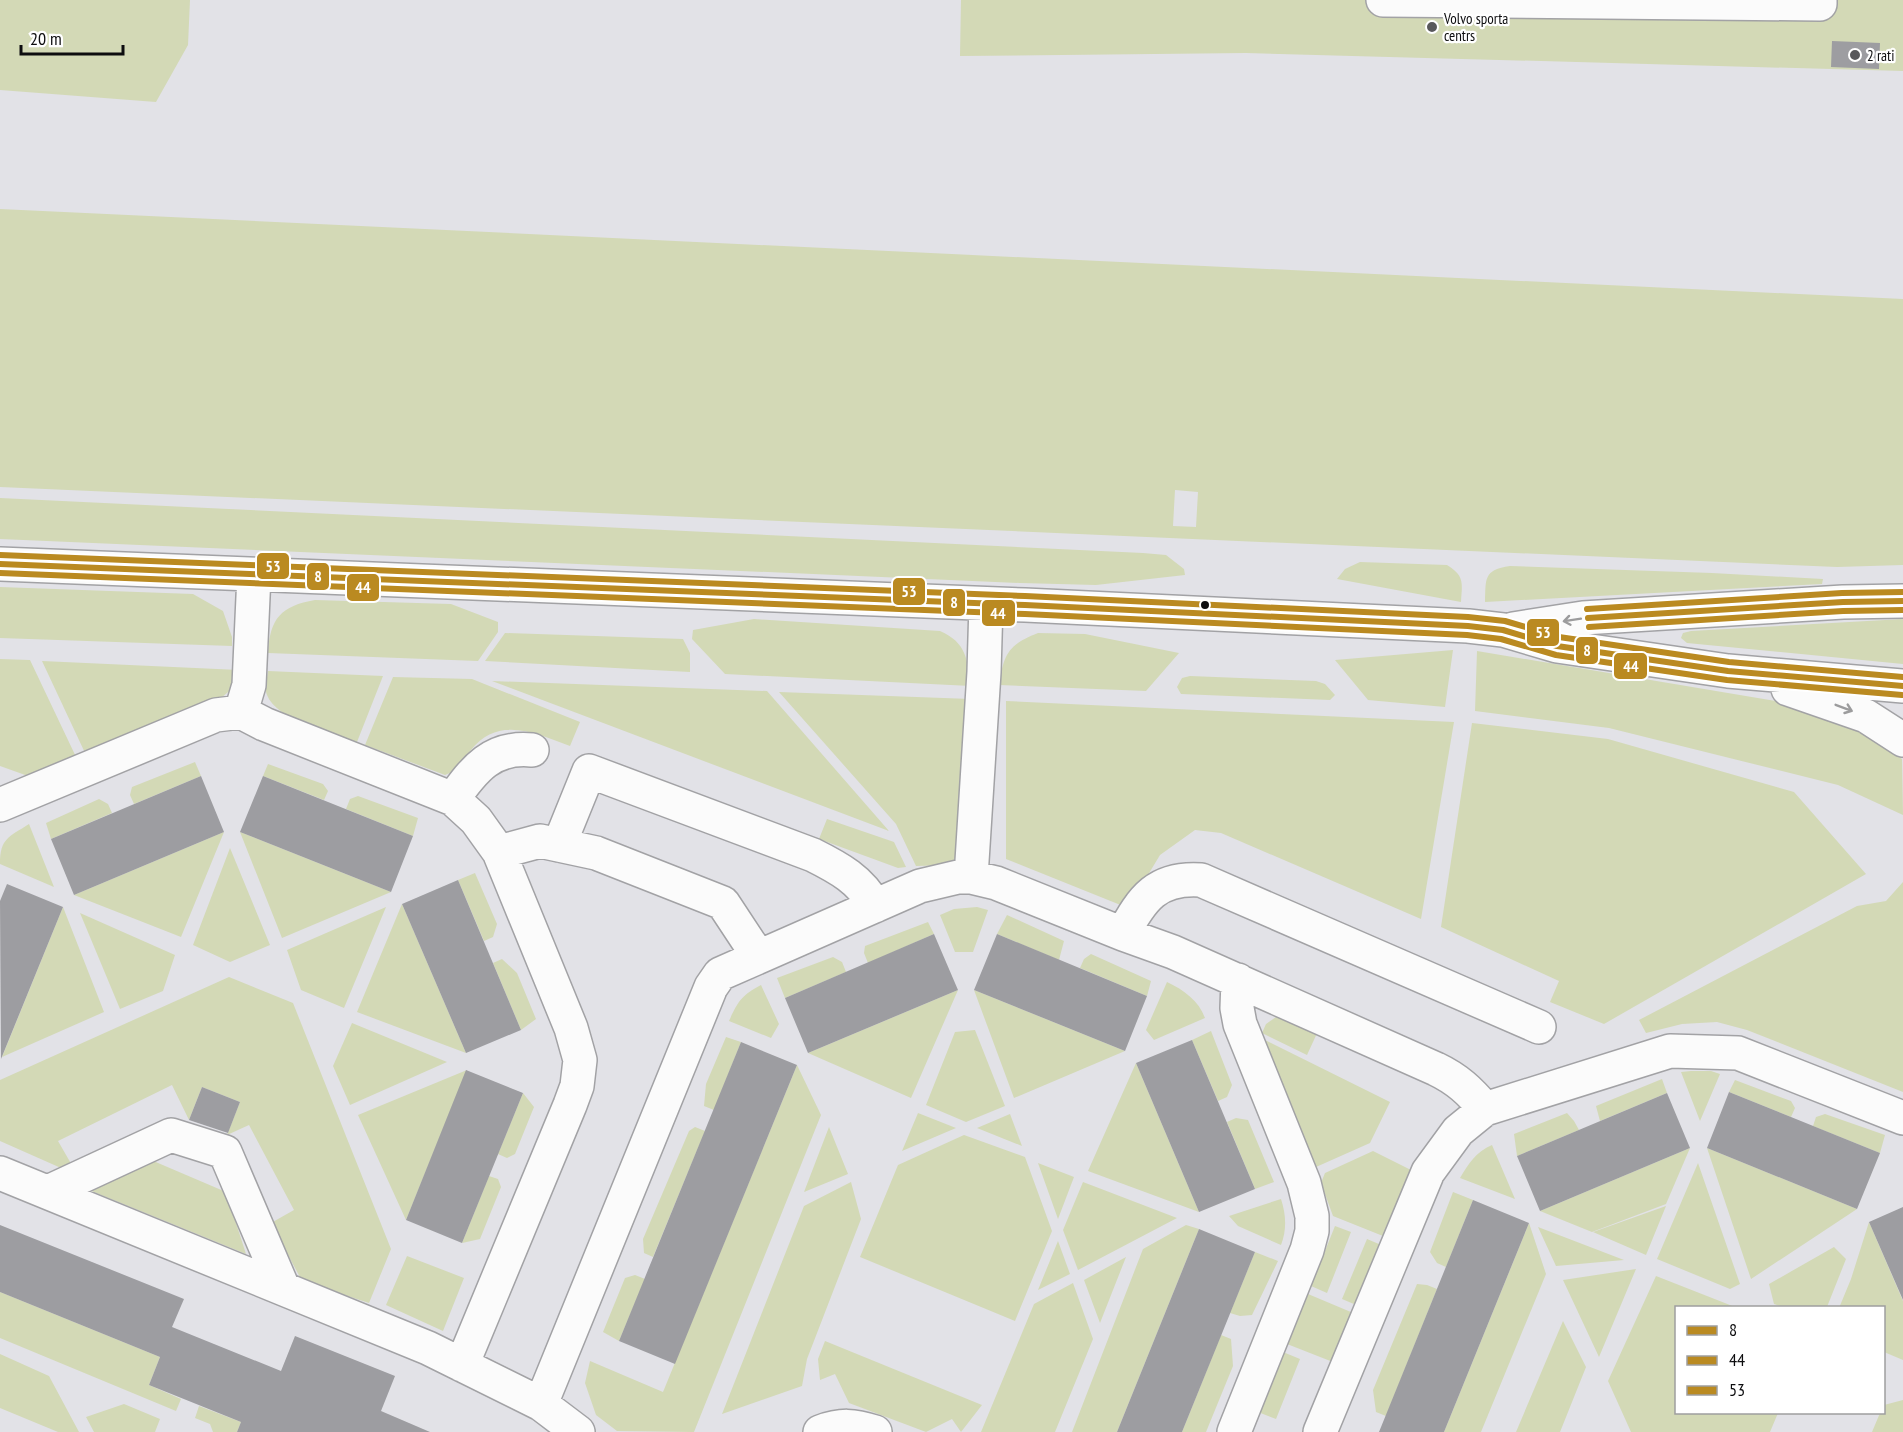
<svg xmlns="http://www.w3.org/2000/svg" width="1903" height="1432" viewBox="0 0 1903 1432" font-family="'PT Sans Narrow',sans-serif">
  <style>
    .green { fill: #d3d9b6; fill-rule: evenodd }
    .building { fill: #9d9da1 }
    .lines { fill: none; stroke-linecap: round; stroke-linejoin: round }
    .minor-casing { stroke: #a2a2a5; stroke-width: 36 }
    .minor { stroke: #fbfbfb; stroke-width: 33 }
    .bus-1-casing { stroke: #fff; stroke-width: 10 }
    .bus-2-casing { stroke: #fff; stroke-width: 10 }
    .bus-3-casing { stroke: #fff; stroke-width: 10 }
    .bus-1 { stroke: #ba8a21; stroke-width: 6 }
    .bus-2 { stroke: #ba8a21; stroke-width: 6 }
    .bus-3 { stroke: #ba8a21; stroke-width: 6 }
    .oneway { stroke: #9c9c9d }
    .poi-dot { fill: #58585b; stroke: #fff; stroke-width: 2 }
    .bus-dot { fill: #0d0d0f; stroke: #fff; stroke-width: 2 }
    .labels { text-anchor: middle; dominant-baseline: central; stroke-width: 4.5; stroke-linejoin: round; paint-order: stroke }
    .poi-label { font-size: 15px; fill: #0d0d0f; stroke: #fff; text-anchor: start }
    .line-badge { stroke: #fff; stroke-width: 2 }
    .badge-label { font-size: 16px; text-anchor: middle; font-weight: bold; fill: #fff }
  </style>
  <rect width="100%" height="100%" fill="#e2e2e7"/>
  <path class="green" d="M 0,0 L 190,0 L 188,45 L 156,102 L 0,90 Z
    M 961,0 L 1903,0 L 1903,71 L 1246,53 L 960,56 Z
    M 0,209 L 1903,299 L 1903,565 L 1837,567 L 0,487 ZM 1175,490 L 1198,492 L 1196,527 L 1173,526 Z
    M 0,498 L 1143,553 L 1166,555 L 1184,569 L 1185,575 L 1096,585 L 1020,583 L 0,539 Z
    M 1360,562 L 1447,565 C 1465,576 1462,583 1461,602 L 1337,579 L 1345,569 Z
    M 1510,566 L 1712,573 L 1823,579 L 1822,584 L 1485,602 C 1486,579 1483,570 1510,566 Z
    M 0,587 L 193,594 L 223,611 L 232,637 L 232,646 L 0,638 Z
    M 315,600 L 451,604 L 498,622 L 498,632 L 478,661 L 268,653 C 270,618 281,606 315,600 Z
    M 754,619 L 940,631 C 967,643 967,659 971,686 L 725,674 L 692,639 L 693,630 Z
    M 1903,619 L 1903,664 L 1687,643 L 1681,638 L 1683,633 L 1691,631 Z
    M 505,633 L 683,639 L 690,653 L 690,672 L 485,661 Z
    M 1038,633 L 1085,634 L 1179,653 L 1146,691 L 999,685 C 1004,655 1007,645 1038,633 Z
    M 1453,650 L 1445,707 L 1368,700 L 1335,660 Z
    M 1477,651 L 1788,703 L 1864,733 L 1902,759 L 1903,815 L 1838,785 L 1609,728 L 1475,711 Z
    M 0,659 L 30,660 L 77,759 L 28,776 L 0,766 Z
    M 42,661 L 239,670 L 234,687 L 221,698 L 86,755 Z
    M 268,671 L 383,676 L 357,742 C 333,733 276,720 267,695 C 264,688 267,679 268,671 Z
    M 1190,676 L 1316,681 L 1325,684 L 1335,695 L 1330,700 L 1181,694 L 1177,687 L 1182,678 Z
    M 393,677 L 472,679 L 580,722 L 570,746 C 536,733 498,715 471,750 C 459,765 464,768 445,775 L 365,745 Z
    M 492,681 L 767,691 L 889,831 Z
    M 779,692 L 971,699 L 958,852 L 951,865 L 916,866 L 896,824 Z
    M 1006,701 L 1454,722 L 1421,919 L 1221,833 L 1195,830 L 1160,855 L 1128,908 L 1006,859 Z
    M 1472,723 L 1608,739 L 1794,792 L 1866,874 L 1604,1024 L 1550,1002 L 1559,981 L 1441,927 Z
    M 195,762 L 201,776 L 134,804 L 130,795 L 132,787 Z
    M 268,764 L 323,784 L 328,791 L 324,800 L 263,776 Z
    M 358,796 L 418,818 L 413,836 L 346,809 L 350,799 Z
    M 99,799 L 108,804 L 112,813 L 51,839 L 46,823 Z
    M 827,819 L 894,842 L 906,867 L 898,868 L 819,839 Z
    M 29,824 L 54,887 L 0,864 C 0,838 9,837 29,824 Z
    M 224,832 L 181,937 L 74,895 Z
    M 240,832 L 391,892 L 282,938 Z
    M 230,848 L 270,945 L 230,962 L 193,945 Z
    M 475,873 L 497,924 L 493,937 L 484,941 L 458,880 Z
    M 1903,882 L 1903,1092 L 1747,1030 L 1717,1022 L 1682,1024 L 1646,1033 L 1639,1020 L 1857,906 L 1886,901 Z
    M 402,904 L 466,1053 L 357,1012 Z
    M 63,907 L 104,1012 L 2,1057 Z
    M 386,907 L 344,1008 L 301,990 L 287,950 Z
    M 977,907 L 988,910 L 973,952 L 955,952 L 940,915 L 954,909 Z
    M 80,913 L 175,955 L 163,991 L 120,1009 Z
    M 1007,915 L 1064,941 L 1059,960 L 997,934 Z
    M 928,922 L 934,934 L 868,963 L 864,953 L 865,946 Z
    M 1091,954 L 1151,981 L 1147,996 L 1080,968 L 1084,959 Z
    M 833,957 L 842,962 L 846,972 L 785,998 L 777,978 Z
    M 502,959 L 517,973 L 536,1019 L 521,1030 L 493,963 Z
    M 229,977 L 293,1003 L 391,1249 L 369,1303 L 302,1281 L 271,1223 L 294,1210 L 249,1125 L 227,1135 L 240,1102 L 202,1087 L 189,1120 L 172,1085 L 58,1141 L 73,1167 L 61,1168 L 0,1141 L 0,1080 Z
    M 1167,982 C 1184,990 1199,1001 1205,1018 L 1154,1040 L 1146,1030 Z
    M 761,985 L 779,1024 L 771,1038 L 729,1021 C 738,1001 742,995 761,985 Z
    M 958,990 L 911,1098 L 808,1053 Z
    M 974,990 L 1125,1051 L 1014,1098 Z
    M 1276,1017 L 1287,1017 L 1319,1029 L 1307,1055 L 1262,1033 L 1266,1024 Z
    M 352,1023 L 447,1062 L 350,1105 L 333,1066 Z
    M 975,1030 L 1005,1106 L 966,1122 L 926,1105 L 955,1032 Z
    M 1211,1031 L 1232,1085 L 1227,1097 L 1218,1101 L 1192,1040 Z
    M 726,1037 L 741,1042 L 714,1110 L 704,1106 L 706,1084 Z
    M 1265,1040 L 1390,1102 L 1370,1143 L 1316,1167 Z
    M 1136,1063 L 1199,1212 L 1088,1171 Z
    M 797,1065 L 821,1115 L 694,1432 L 617,1431 L 596,1415 L 585,1383 L 590,1361 L 663,1392 Z
    M 467,1070 L 406,1220 L 358,1115 Z
    M 1691,1071 L 1711,1071 L 1720,1074 L 1700,1121 L 1681,1072 Z
    M 1662,1079 L 1667,1093 L 1600,1121 L 1596,1106 Z
    M 1735,1080 L 1791,1101 L 1795,1108 L 1791,1117 L 1729,1092 Z
    M 523,1093 L 534,1107 L 515,1154 L 507,1158 L 498,1154 Z
    M 918,1113 L 956,1128 L 902,1151 Z
    M 1567,1113 L 1574,1121 L 1579,1130 L 1517,1156 L 1514,1134 Z
    M 1010,1114 L 1022,1146 L 977,1128 Z
    M 1825,1114 L 1885,1135 L 1880,1153 L 1813,1126 L 1816,1117 Z
    M 1236,1118 L 1248,1120 L 1274,1182 L 1255,1189 L 1227,1122 Z
    M 695,1127 L 705,1131 L 653,1257 L 644,1253 L 643,1239 L 689,1131 Z
    M 829,1127 L 848,1174 L 804,1192 Z
    M 964,1135 L 1025,1157 L 1052,1231 L 1015,1321 L 860,1257 L 898,1165 Z
    M 1492,1145 L 1515,1199 L 1460,1178 C 1469,1163 1476,1152 1492,1145 Z
    M 1690,1148 L 1666,1204 L 1592,1232 L 1540,1211 Z
    M 1707,1148 L 1857,1209 L 1751,1279 Z
    M 1373,1151 L 1417,1173 L 1388,1238 L 1333,1216 L 1321,1183 L 1325,1173 Z
    M 151,1160 L 226,1192 L 246,1254 L 89,1190 Z
    M 1038,1163 L 1074,1177 L 1058,1219 Z
    M 1698,1163 L 1740,1284 L 1730,1289 L 1657,1259 Z
    M 489,1176 L 498,1179 L 501,1187 L 480,1239 L 462,1243 Z
    M 851,1182 L 861,1219 L 807,1359 L 802,1386 L 722,1414 L 804,1206 Z
    M 1083,1182 L 1177,1218 L 1078,1270 L 1063,1230 Z
    M 1453,1192 L 1473,1200 L 1446,1267 L 1437,1263 L 1430,1252 Z
    M 1281,1199 C 1286,1214 1287,1230 1281,1245 L 1238,1226 L 1229,1216 Z
    M 1666,1206 L 1646,1255 L 1593,1232 Z
    M 1869,1222 L 1903,1301 L 1903,1360 L 1884,1352 L 1884,1308 L 1839,1308 L 1851,1279 Z
    M 1529,1223 L 1546,1274 L 1481,1432 L 1444,1432 Z
    M 1186,1225 L 1199,1229 L 1117,1432 L 1072,1432 L 1143,1249 Z
    M 1335,1226 L 1351,1232 L 1327,1293 L 1311,1286 Z
    M 1538,1227 L 1624,1260 L 1556,1266 Z
    M 1367,1239 L 1386,1247 L 1361,1307 L 1342,1299 Z
    M 1058,1241 L 1070,1274 L 1038,1290 Z
    M 1834,1247 L 1846,1259 L 1827,1307 L 1783,1307 L 1774,1304 L 1769,1284 Z
    M 1255,1252 L 1278,1261 L 1252,1315 L 1240,1316 L 1230,1313 Z
    M 407,1256 L 464,1278 L 443,1331 L 386,1305 Z
    M 1126,1257 L 1100,1323 L 1084,1280 Z
    M 1636,1269 L 1599,1357 L 1563,1280 Z
    M 635,1275 L 645,1279 L 619,1341 L 603,1332 L 625,1278 Z
    M 1656,1276 L 1735,1307 L 1676,1308 L 1676,1412 L 1778,1413 L 1770,1432 L 1631,1432 L 1608,1381 Z
    M 1073,1283 L 1093,1339 L 1055,1432 L 981,1432 L 1034,1304 Z
    M 1417,1284 L 1427,1285 L 1437,1289 L 1386,1416 L 1376,1412 L 1373,1390 Z
    M 0,1292 L 160,1357 L 149,1385 L 181,1399 L 176,1411 L 0,1338 Z
    M 1308,1294 L 1358,1315 L 1338,1364 L 1287,1344 Z
    M 1563,1321 L 1586,1367 L 1560,1432 L 1516,1432 Z
    M 1221,1335 L 1231,1339 L 1233,1366 L 1206,1432 L 1182,1432 Z
    M 825,1341 L 982,1405 L 961,1432 L 952,1419 L 926,1432 L 849,1403 L 835,1374 L 820,1380 L 818,1359 Z
    M 1283,1352 L 1300,1359 L 1276,1419 L 1258,1412 Z
    M 0,1354 L 49,1376 L 79,1432 L 58,1432 L 0,1408 Z
    M 1903,1400 L 1903,1432 L 1872,1432 L 1880,1413 L 1884,1412 L 1884,1405 Z
    M 124,1404 L 160,1419 L 155,1432 L 94,1432 L 86,1417 Z
    M 199,1406 L 241,1422 L 237,1432 L 213,1432 L 210,1424 L 195,1418 Z"/>
  <path class="building" d="M 1832,41 L 1880,43 L 1879,69 L 1831,67 Z
    M 201,776 L 224,832 L 74,895 L 51,839 Z
    M 263,776 L 413,836 L 391,892 L 240,832 Z
    M 458,880 L 521,1030 L 466,1053 L 402,904 Z
    M 7,884 L 63,907 L 1,1059 L 0,901 Z
    M 934,934 L 958,990 L 808,1053 L 785,998 Z
    M 997,934 L 1147,996 L 1125,1051 L 974,990 Z
    M 1192,1040 L 1255,1189 L 1199,1212 L 1136,1063 Z
    M 741,1042 L 797,1065 L 675,1364 L 619,1341 Z
    M 466,1070 L 523,1093 L 462,1243 L 406,1220 Z
    M 202,1087 L 240,1102 L 228,1133 L 189,1120 Z
    M 1729,1092 L 1880,1153 L 1857,1209 L 1707,1148 Z
    M 1667,1093 L 1690,1148 L 1540,1211 L 1517,1156 Z
    M 1473,1200 L 1529,1223 L 1444,1432 L 1379,1432 Z
    M 1903,1207 L 1903,1300 L 1869,1222 Z
    M 0,1225 L 184,1299 L 172,1327 L 281,1371 L 295,1336 L 395,1376 L 381,1411 L 430,1432 L 237,1432 L 241,1422 L 149,1385 L 160,1357 L 0,1292 Z
    M 1199,1229 L 1255,1252 L 1182,1432 L 1117,1432 Z"/>
  <g class="lines">
    <defs>
      <path id="minor" d="M 1383,0 L 1820,4 L 1820,0
        M 0,564 L 1025,605 L 1468,626 L 1503,630 L 1557,646 L 1728,671 L 1903,686
        M 1513,629 L 1583,618 L 1843,602 L 1903,601
        M 1788,689 L 1866,716 L 1903,740
        M 241,712 L 249,685 L 254,575
        M 453,799 C 474,769 492,746 532,750
        M 0,805 L 216,715 L 241,712 L 264,724 L 453,799 L 476,820 L 499,852 L 571,1028 L 580,1060 L 577,1086 L 570,1105 L 462,1365
        M 559,845 L 589,771 L 813,855 C 839,868 861,880 875,906
        M 499,852 L 540,841 L 596,853 L 723,903 L 758,956
        M 971,877 L 984,672 L 986,604
        M 1123,934 C 1142,898 1157,877 1201,880 L 1539,1027
        M 0,1173 L 428,1348 L 541,1404 L 578,1432
        M 48,1192 L 171,1135 L 225,1152 L 283,1288
        M 541,1404 L 711,987 L 720,974 L 920,886 L 958,877 L 971,877 L 996,883 L 1123,934 L 1173,952 L 1436,1069 C 1457,1079 1470,1091 1485,1109
        M 820,1432 C 841,1424 854,1425 875,1432
        M 1234,1432 L 1307,1250 L 1312,1231 L 1312,1216 L 1304,1183 L 1240,1024 L 1237,1008 L 1238,980
        M 1320,1432 L 1428,1172 L 1458,1131 L 1485,1109 L 1670,1051 L 1738,1053 L 1903,1118"/>
    </defs>
    <use href="#minor" class="minor-casing"/>
    <use href="#minor" class="minor"/>
    <defs>
      <path id="bus-1" d="M 0,564 L 1025,605 L 1468,626 L 1503,630 L 1557,646 L 1728,671 L 1903,686
        M 1588,618 L 1843,602 L 1903,601"/>
      <path id="bus-2" d="M 0,573 L 1025,614 L 1467,635 L 1501,639 L 1556,655 L 1727,680 L 1902,695
        M 1589,627 L 1843,611 L 1903,610"/>
      <path id="bus-3" d="M 0,555 L 1025,596 L 1468,617 L 1505,621 L 1559,637 L 1729,662 L 1903,677
        M 1587,609 L 1842,593 L 1903,592"/>
    </defs>
    <use href="#bus-1" class="bus-1-casing"/>
    <use href="#bus-2" class="bus-2-casing"/>
    <use href="#bus-3" class="bus-3-casing"/>
    <use href="#bus-1" class="bus-1"/>
    <use href="#bus-2" class="bus-2"/>
    <use href="#bus-3" class="bus-3"/>
  </g>
  <defs><path id="oneway-shaft" d="M-6 0H5M1.5-3L5.5 0L1.5 3" fill="none" stroke-width="1.6" stroke-linecap="round" stroke-linejoin="round" transform="scale(1.5)"/></defs>
  <g class="oneway">
    <use href="#oneway-shaft" transform="translate(1572 620) rotate(171)"/>
    <use href="#oneway-shaft" transform="translate(1844 708) rotate(21)"/>
  </g>
  <g class="poi-dot">
    <circle cx="1432" cy="27" r="6"/>
    <circle cx="1855" cy="55" r="6"/>
  </g>
  <circle class="bus-dot" cx="1205" cy="605" r="5"/>
  <g class="labels">
    <g class="poi-label">
      <text x="1444" y="18">Volvo sporta<tspan x="1444" dy="17">centrs</tspan></text>
      <text x="1867" y="55">2 rati</text>
    </g>
  </g>
  <g class="line-badge">
    <rect x="256" y="552" width="34" height="28" rx="6" fill="#ba8a21"/>
    <rect x="306" y="562" width="24" height="29" rx="6" fill="#ba8a21"/>
    <rect x="346" y="573" width="34" height="29" rx="6" fill="#ba8a21"/>
    <rect x="892" y="577" width="34" height="29" rx="6" fill="#ba8a21"/>
    <rect x="942" y="588" width="24" height="29" rx="6" fill="#ba8a21"/>
    <rect x="981" y="599" width="35" height="28" rx="6" fill="#ba8a21"/>
    <rect x="1526" y="618" width="34" height="29" rx="6" fill="#ba8a21"/>
    <rect x="1575" y="636" width="24" height="29" rx="6" fill="#ba8a21"/>
    <rect x="1613" y="652" width="35" height="28" rx="6" fill="#ba8a21"/>
  </g>
  <g class="badge-label">
    <text x="273" y="572">53</text>
    <text x="318" y="582">8</text>
    <text x="363" y="593">44</text>
    <text x="909" y="597">53</text>
    <text x="954" y="608">8</text>
    <text x="998" y="619">44</text>
    <text x="1543" y="638">53</text>
    <text x="1587" y="656">8</text>
    <text x="1631" y="672">44</text>
  </g>
  <rect x="1675" y="1306" width="210" height="108" fill="#ffffff" stroke="#9e9e9f" stroke-width="1.5"/>
  <rect x="1687" y="1326" width="30" height="9" fill="#ba8a21" stroke="#9e9e9f" stroke-width="1.5"/>
  <text x="1729" y="1336" font-size="18" fill="#0d0d0f">8</text>
  <rect x="1687" y="1356" width="30" height="9" fill="#ba8a21" stroke="#9e9e9f" stroke-width="1.5"/>
  <text x="1729" y="1366" font-size="18" fill="#0d0d0f">44</text>
  <rect x="1687" y="1386" width="30" height="9" fill="#ba8a21" stroke="#9e9e9f" stroke-width="1.5"/>
  <text x="1729" y="1396" font-size="18" fill="#0d0d0f">53</text>
  <path d="M21 45v9h102v-9" fill="none" stroke="#0d0d0f" stroke-width="3"/>
  <text x="30" y="45" font-size="18" fill="#0d0d0f" stroke="#ffffff" stroke-width="4.5" paint-order="stroke">20 m</text>
</svg>
